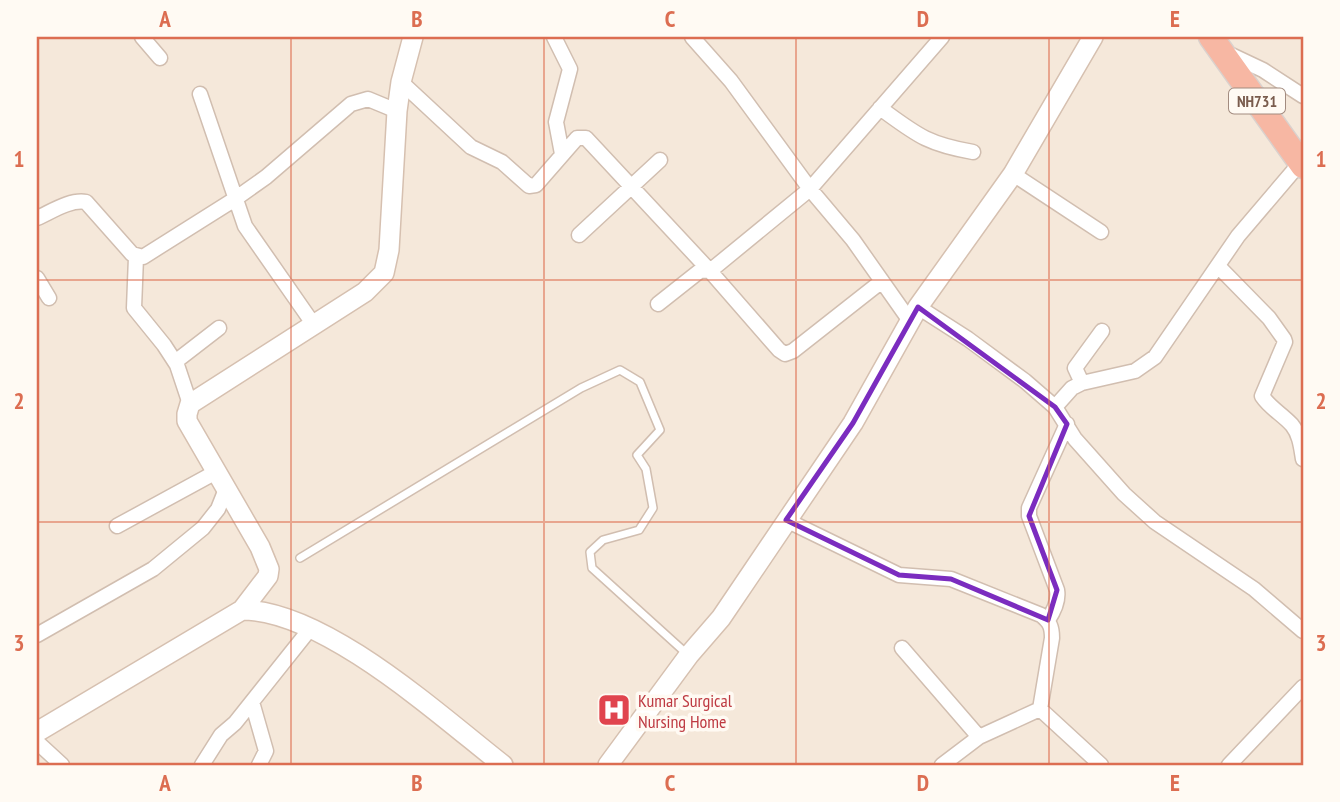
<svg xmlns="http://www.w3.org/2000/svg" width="1340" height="802" viewBox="0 0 1340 802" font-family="'PT Sans Narrow',sans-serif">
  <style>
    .residential { fill: #f5e8da }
    .building { fill: #f3d5c3 }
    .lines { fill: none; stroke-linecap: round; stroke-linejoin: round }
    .lane-casing { stroke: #d1beb0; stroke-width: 10 }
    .street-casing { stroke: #d1beb0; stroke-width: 17 }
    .secondary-casing { stroke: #d6c0b0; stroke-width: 22 }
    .highway-casing { stroke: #dad1cd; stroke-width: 27 }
    .lane { stroke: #fff; stroke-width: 7 }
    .street { stroke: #fff; stroke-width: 14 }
    .secondary { stroke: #fff; stroke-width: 19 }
    .highway { stroke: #f7b7a3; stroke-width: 24 }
    .marked { fill: none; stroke: #7b2cbf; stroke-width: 5; stroke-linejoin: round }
    .grid { fill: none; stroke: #dc6d51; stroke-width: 2; stroke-opacity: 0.55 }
    .labels { text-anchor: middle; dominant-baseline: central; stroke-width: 7; stroke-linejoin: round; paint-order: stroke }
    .shield { fill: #fffaf3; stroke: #a28b7f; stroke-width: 2 }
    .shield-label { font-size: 16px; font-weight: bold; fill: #7a5c4d }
    .health-label { font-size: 18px; fill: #be3a42; stroke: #fffaf3; text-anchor: start }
    .neatline { fill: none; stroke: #dc6d51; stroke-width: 2.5 }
    .grid-label { font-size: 23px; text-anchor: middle; font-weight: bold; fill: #dc6d51 }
  </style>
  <rect width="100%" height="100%" fill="#fdf6ec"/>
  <path class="residential" d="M 37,37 L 1303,37 L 1303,765 L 37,765 Z"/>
  <path class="building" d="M 611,694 L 622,701 L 614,715 L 602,708 Z"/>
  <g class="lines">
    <defs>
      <path id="lane" d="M 300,558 L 581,388 L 620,370 L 640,382 L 660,430 L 637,455 L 646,469 L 653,508 L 639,530 L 603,540 L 590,552 L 592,568 L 687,654"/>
      <path id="street" d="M 142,37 L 160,58
        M 554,37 L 570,69 L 556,122 L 562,154
        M 692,37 L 731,81 L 810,189 L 853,240 L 910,321
        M 1227,53 L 1263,70 L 1303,96
        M 401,82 L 471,147 L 502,162 L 529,186 L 536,185 L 577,138 L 586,138 L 710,271 L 779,350 L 785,354 L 793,351 L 882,281
        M 200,94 L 245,226 L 314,325
        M 880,108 C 917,135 927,144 973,152
        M 1013,174 L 1101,232
        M 37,218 C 51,212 70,199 86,202 L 132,254 L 143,257 L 235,199 L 266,177 L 351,104 L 368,99 L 397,111
        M 579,235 L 660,160
        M 136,257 L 134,308 L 164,345 L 177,365 L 190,404
        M 1218,266 L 1269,318 L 1284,339 L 1285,342 L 1262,396 C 1270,408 1282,414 1292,425 C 1300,435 1301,447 1303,459
        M 37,278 L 49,298
        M 658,304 L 701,270 L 710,271 L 810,189 L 942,37
        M 918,307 L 968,339 L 1025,381 L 1055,407 L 1075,439 L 1124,494 L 1155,522 L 1254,589 L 1303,631
        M 175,362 L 219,328
        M 1082,383 L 1075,368 L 1102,331
        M 1055,407 L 1072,388 L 1082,383 L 1135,371 L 1155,357 L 1238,236 L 1301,162
        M 786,520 L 899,575 L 951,579 L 1041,615 C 1050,622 1052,627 1052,638 L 1040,709 L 979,737 L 942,765
        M 117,526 L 216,472
        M 1048,620 C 1054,611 1059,601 1057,590 L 1029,516 L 1029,508 L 1067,424
        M 37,635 L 153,569 L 203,528 L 218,509 L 226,489
        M 902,648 L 979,737
        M 252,702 L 266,751 L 259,765
        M 1040,709 L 1101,765
        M 37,742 L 62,765
        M 202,765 L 221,735 L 235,723 L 310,629
        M 1229,765 L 1303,687"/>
      <path id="secondary" d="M 242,610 L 268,576 L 269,569 L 260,547 L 187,421 L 187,414 L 190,404 L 365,292 L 384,273 L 389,250 L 397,111 L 401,82 L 413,37
        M 37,732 L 242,610 C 324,610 439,715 503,765
        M 608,765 L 689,655 L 721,618 L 853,423 L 918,307 L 1013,174 L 1093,37"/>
      <path id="highway" d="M 1211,37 L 1303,166"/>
    </defs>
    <use href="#lane" class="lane-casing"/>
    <use href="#street" class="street-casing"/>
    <use href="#secondary" class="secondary-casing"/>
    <use href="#highway" class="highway-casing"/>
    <use href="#lane" class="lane"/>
    <use href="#street" class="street"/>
    <use href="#secondary" class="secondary"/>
    <use href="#highway" class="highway"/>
  </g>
  <path class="marked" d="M 918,307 L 1055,407 L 1067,424 L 1029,516 L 1057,590 L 1048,620 L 951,579 L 899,575 L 786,520 L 853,423 Z"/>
  <path class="grid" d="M 291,37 L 291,765M 544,37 L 544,765M 796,37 L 796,765M 1049,37 L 1049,765M 37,280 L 1303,280M 37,522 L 1303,522"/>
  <defs>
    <symbol id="hospital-square" viewBox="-11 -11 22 22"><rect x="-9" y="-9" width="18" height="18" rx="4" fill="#e0444e" stroke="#fffaf3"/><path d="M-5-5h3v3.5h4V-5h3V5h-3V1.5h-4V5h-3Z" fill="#fff"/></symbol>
  </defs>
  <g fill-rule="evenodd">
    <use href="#hospital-square" x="595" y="691" width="38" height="38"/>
  </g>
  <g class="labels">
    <rect class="shield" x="1229" y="88.5" width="56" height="25" rx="5"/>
    <g class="shield-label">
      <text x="1257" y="101">NH731</text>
    </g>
    <g class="health-label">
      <text x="638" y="700">Kumar Surgical<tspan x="638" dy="21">Nursing Home</tspan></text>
    </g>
  </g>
  <rect width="1340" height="802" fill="none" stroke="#fffaf3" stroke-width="77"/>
  <rect x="38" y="38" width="1264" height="726" class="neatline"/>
  <g class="grid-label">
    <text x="165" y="27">A</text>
    <text x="417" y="27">B</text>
    <text x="670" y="27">C</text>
    <text x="923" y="27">D</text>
    <text x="1175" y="27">E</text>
    <text x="19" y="167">1</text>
    <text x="1321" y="167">1</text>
    <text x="19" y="409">2</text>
    <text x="1321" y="409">2</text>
    <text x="19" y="651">3</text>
    <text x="1321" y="651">3</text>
    <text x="165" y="791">A</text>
    <text x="417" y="791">B</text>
    <text x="670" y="791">C</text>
    <text x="923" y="791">D</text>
    <text x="1175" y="791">E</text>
  </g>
</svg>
